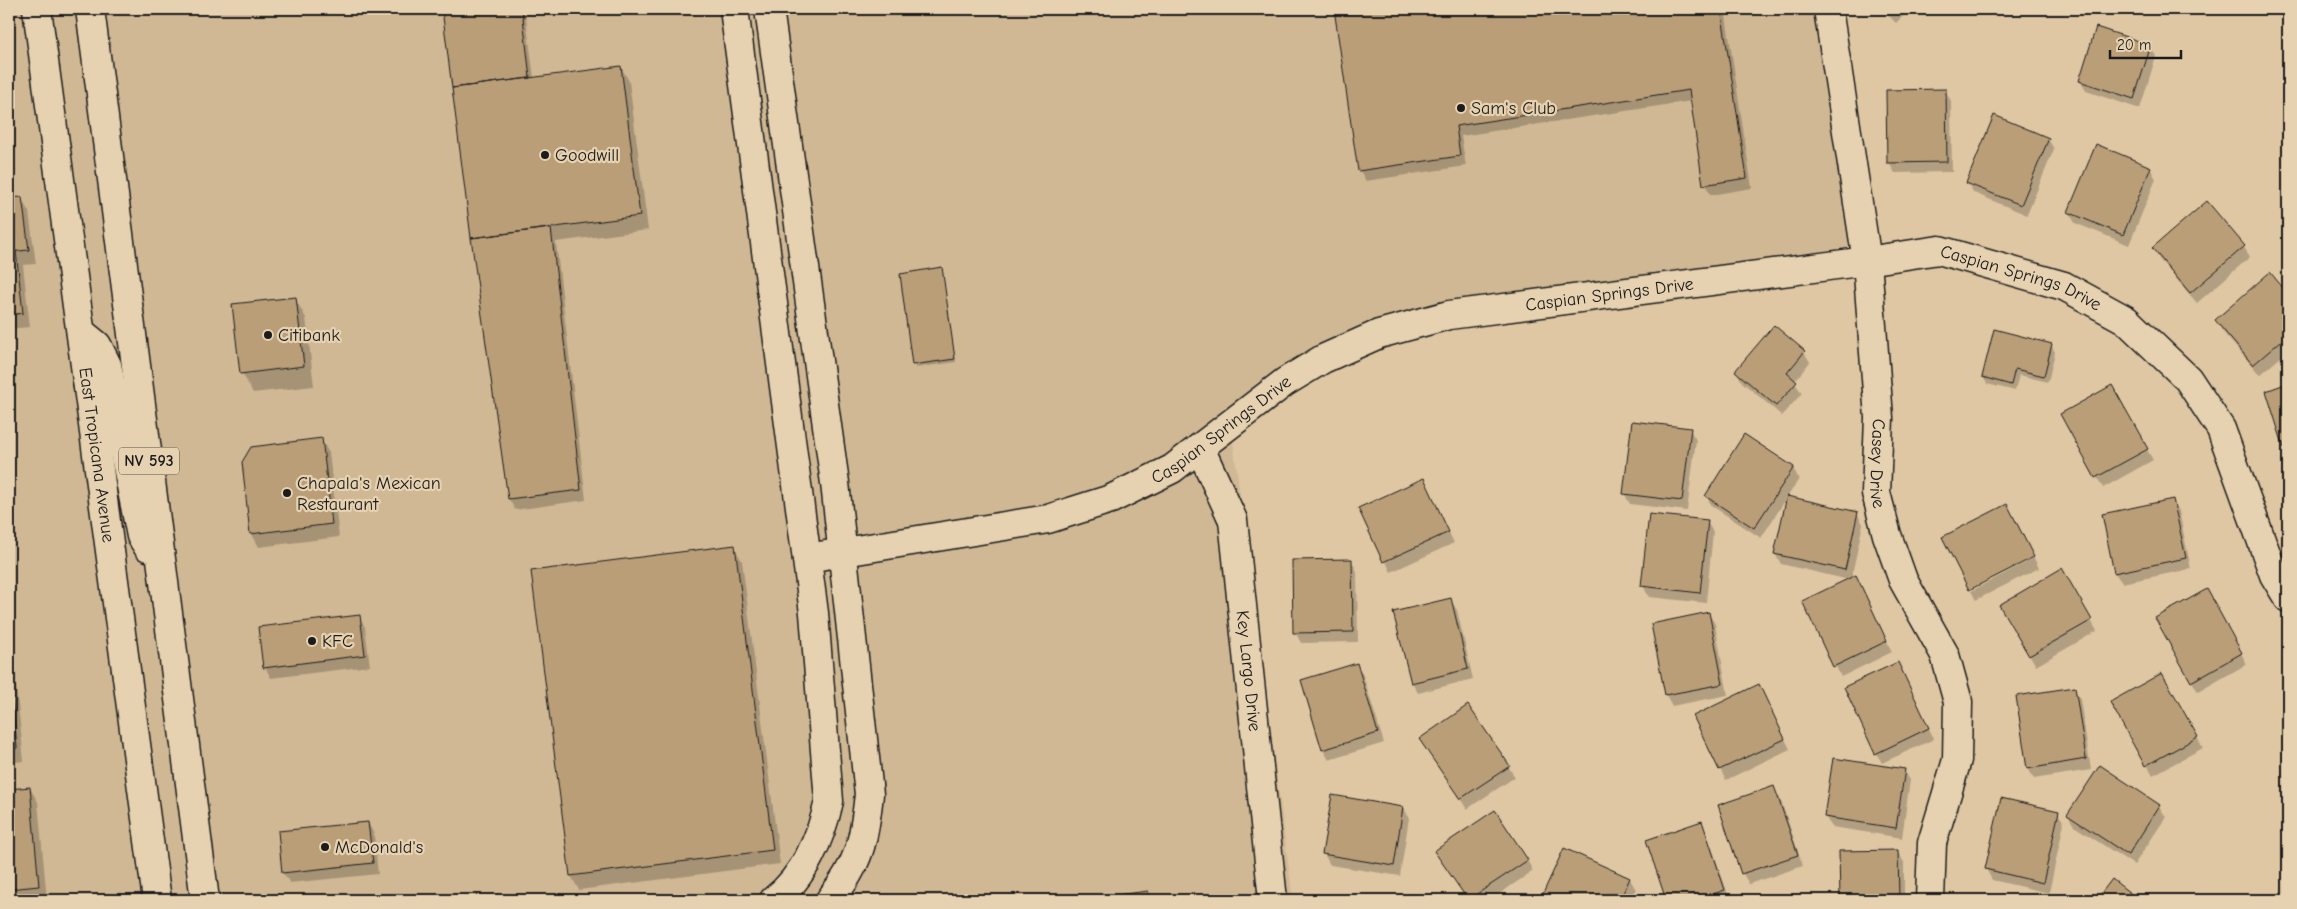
<svg xmlns="http://www.w3.org/2000/svg" width="2297" height="909" viewBox="0 0 2297 909" font-family="'Comic Neue',sans-serif">
  <style>
    .built { fill: #d0b894 }
    .shadow { fill: #0003 }
    .building { fill: #ba9e78; stroke: #1c1c1c }
    .lines { fill: none; stroke-linecap: round; stroke-linejoin: round }
    .minor-casing { stroke: #1c1c1c; stroke-width: 31 }
    .primary-casing { stroke: #1c1c1c; stroke-width: 31 }
    .minor { stroke: #e6d1b0; stroke-width: 28 }
    .primary { stroke: #e6d1b0; stroke-width: 28 }
    .poi-dot { fill: #1c1c1c; stroke: #e6d1b0; stroke-width: 2 }
    .labels { text-anchor: middle; dominant-baseline: central; stroke-width: 4.5; stroke-linejoin: round; paint-order: stroke }
    .shield { fill: #e6d1b0; stroke: #595248; stroke-width: 1 }
    .shield-label { font-size: 16px; font-weight: bold; fill: #1c1c1c }
    .poi-label { font-size: 18px; fill: #1c1c1c; stroke: #e6d1b0; text-anchor: start }
    .street-label { font-size: 18px; fill: #1c1c1c; stroke: #e6d1b0 }
  </style>
  <rect width="100%" height="100%" fill="#dfc7a3"/>
  <filter id="ink" filterUnits="userSpaceOnUse"><feTurbulence type="fractalNoise" baseFrequency=".02" numOctaves="2"/><feDisplacementMap in="SourceGraphic" scale="10" xChannelSelector="R" yChannelSelector="G"/><feConvolveMatrix kernelMatrix="1 2 1 2 8 2 1 2 1" color-interpolation-filters="sRGB"/></filter>
  <g filter="url(#ink)">
    <path class="built" d="M 9,9 L 1816,9 L 1867,261 L 1379,334 L 1231,426 L 1293,900 L 9,900 Z"/>
    <path class="shadow" d="M 443,9 L 525,9 L 534,78 L 621,67 L 629,81 L 648,230 L 556,242 L 586,500 L 515,510 L 509,499 Z
      M 1335,9 L 1725,9 L 1752,188 L 1711,195 L 1705,184 L 1692,101 L 1461,136 L 1466,166 L 1366,181 L 1360,171 Z
      M 1882,9 L 1910,9 L 1896,23 Z
      M 2277,9 L 2288,9 L 2288,15 L 2281,15 Z
      M 2150,46 L 2156,56 L 2140,109 L 2086,91 L 2080,81 Z
      M 9,86 L 12,91 L 15,133 L 9,134 Z
      M 1945,90 L 1951,101 L 1952,172 L 1895,173 L 1889,163 Z
      M 2048,139 L 2054,149 L 2027,215 L 1974,193 L 1967,183 Z
      M 2150,168 L 2156,179 L 2129,245 L 2075,223 L 2069,212 Z
      M 21,198 L 29,212 L 36,264 L 23,265 L 30,327 L 9,329 L 9,199 Z
      M 2207,202 L 2244,247 L 2250,257 L 2197,303 L 2159,259 L 2153,248 Z
      M 941,269 L 956,362 L 915,368 L 901,275 Z
      M 2270,274 L 2288,296 L 2288,351 L 2260,375 L 2222,331 L 2216,320 Z
      M 295,298 L 306,318 L 314,386 L 253,393 L 242,373 Z
      M 2051,345 L 2055,352 L 2048,382 L 2019,375 L 2015,391 L 1987,384 L 1983,377 Z
      M 1804,352 L 1810,362 L 1794,382 L 1802,393 L 1782,416 L 1742,382 L 1736,371 Z
      M 2288,385 L 2288,452 L 2267,392 Z
      M 2111,387 L 2153,460 L 2103,488 L 2062,415 Z
      M 1690,430 L 1696,440 L 1687,511 L 1630,504 L 1624,493 Z
      M 321,439 L 329,453 L 339,537 L 259,547 L 251,533 Z
      M 1793,468 L 1799,479 L 1761,538 L 1712,506 L 1706,496 Z
      M 1424,479 L 1454,543 L 1391,572 L 1360,509 Z
      M 2173,501 L 2179,511 L 2191,569 L 2122,583 L 2115,573 Z
      M 1857,513 L 1863,524 L 1851,579 L 1862,587 L 1892,652 L 1841,677 L 1804,601 L 1849,580 L 1781,564 L 1775,554 Z
      M 1707,522 L 1713,532 L 1706,603 L 1649,597 L 1643,586 Z
      M 734,547 L 742,561 L 780,864 L 579,890 L 571,876 Z
      M 2034,558 L 2039,568 L 1976,600 L 1971,591 Z
      M 1351,560 L 1357,571 L 1358,642 L 1301,643 L 1295,632 Z
      M 2062,570 L 2097,631 L 2036,666 L 2001,605 Z
      M 2206,591 L 2247,664 L 2198,692 L 2157,619 Z
      M 1450,599 L 1457,610 L 1473,679 L 1418,693 L 1412,682 Z
      M 1709,614 L 1715,624 L 1728,695 L 1672,706 L 1666,695 L 1652,625 Z
      M 359,616 L 365,627 L 370,666 L 271,678 L 265,667 Z
      M 9,648 L 13,656 L 24,761 L 9,763 Z
      M 1357,664 L 1363,675 L 1384,743 L 1329,760 L 1323,750 Z
      M 1903,674 L 1934,739 L 1882,763 L 1876,753 Z
      M 2162,674 L 2203,748 L 2153,775 L 2112,702 Z
      M 2074,688 L 2080,699 L 2091,770 L 2034,779 L 2028,768 Z
      M 1764,697 L 1790,749 L 1726,780 L 1720,769 Z
      M 1427,750 L 1508,766 L 1515,777 L 1467,809 Z
      M 2100,767 L 2159,806 L 2166,817 L 2134,865 L 2074,826 L 2068,815 Z
      M 1904,770 L 1910,780 L 1902,838 L 1832,827 L 1825,817 Z
      M 1774,787 L 1780,798 L 1803,866 L 1749,884 L 1743,874 L 1719,806 Z
      M 30,788 L 38,802 L 47,900 L 9,900 L 9,790 Z
      M 1403,808 L 1409,818 L 1400,876 L 1330,865 L 1324,854 Z
      M 2058,813 L 2064,823 L 2049,893 L 1992,880 L 1986,869 Z
      M 368,823 L 374,834 L 378,874 L 290,883 L 283,873 Z
      M 1701,823 L 1707,833 L 1730,900 L 1667,900 L 1647,841 Z
      M 1565,849 L 1630,879 L 1636,890 L 1631,900 L 1541,900 Z
      M 1897,851 L 1904,862 L 1904,900 L 1841,900 L 1840,852 Z
      M 1527,860 L 1533,871 L 1490,900 L 1468,900 L 1442,862 Z
      M 1147,892 L 1152,900 L 1087,900 Z"/>
    <path class="building" d="M 442,9 L 522,9 L 530,78 L 452,88 Z
      M 1334,9 L 1721,9 L 1747,178 L 1703,185 L 1689,90 L 1456,126 L 1460,156 L 1358,171 Z
      M 2096,27 L 2151,45 L 2134,99 L 2079,81 Z
      M 621,66 L 640,216 L 471,238 L 452,88 Z
      M 1946,89 L 1947,162 L 1887,163 L 1886,90 Z
      M 1994,115 L 2049,138 L 2021,205 L 1966,183 Z
      M 2096,144 L 2151,167 L 2123,235 L 2068,212 Z
      M 22,197 L 29,250 L 9,252 L 9,198 Z
      M 2207,201 L 2245,246 L 2190,293 L 2152,248 Z
      M 551,228 L 581,490 L 508,499 L 471,238 Z
      M 16,251 L 23,313 L 9,315 L 9,252 Z
      M 942,267 L 955,359 L 912,365 L 900,274 Z
      M 2270,272 L 2288,294 L 2288,335 L 2253,365 L 2215,320 Z
      M 296,297 L 304,366 L 240,374 L 232,304 Z
      M 1774,325 L 1805,351 L 1787,373 L 1797,382 L 1776,406 L 1735,371 Z
      M 1994,329 L 2052,344 L 2044,376 L 2015,369 L 2011,385 L 1982,377 Z
      M 2288,383 L 2288,446 L 2284,448 L 2266,391 Z
      M 2112,385 L 2148,449 L 2095,478 L 2060,414 Z
      M 1632,421 L 1691,428 L 1682,501 L 1623,494 Z
      M 1744,434 L 1794,467 L 1754,528 L 1705,496 Z
      M 322,438 L 332,524 L 250,534 L 242,462 L 251,447 Z
      M 1424,478 L 1449,532 L 1383,562 L 1358,508 Z
      M 1787,496 L 1858,512 L 1845,570 L 1774,554 Z
      M 2173,499 L 2186,558 L 2114,573 L 2102,514 Z
      M 2007,504 L 2034,557 L 1969,590 L 1942,537 Z
      M 1649,514 L 1708,520 L 1700,593 L 1641,586 Z
      M 735,545 L 773,850 L 570,876 L 531,571 Z
      M 1352,559 L 1353,632 L 1293,633 L 1292,560 Z
      M 2062,568 L 2092,620 L 2029,656 L 1999,605 Z
      M 1856,575 L 1887,641 L 1833,667 L 1802,601 Z
      M 2207,589 L 2242,653 L 2191,682 L 2155,618 Z
      M 1451,598 L 1468,669 L 1411,683 L 1393,612 Z
      M 1709,612 L 1723,684 L 1665,695 L 1651,624 Z
      M 360,615 L 365,655 L 263,668 L 258,627 Z
      M 1898,662 L 1929,728 L 1875,754 L 1844,687 Z
      M 1357,663 L 1378,733 L 1322,750 L 1301,680 Z
      M 9,667 L 17,748 L 9,749 Z
      M 2162,673 L 2198,737 L 2145,766 L 2110,702 Z
      M 1759,684 L 1785,739 L 1719,770 L 1693,716 Z
      M 2075,687 L 2086,759 L 2027,769 L 2016,696 Z
      M 1468,705 L 1510,766 L 1460,799 L 1419,739 Z
      M 1833,758 L 1905,769 L 1896,828 L 1824,817 Z
      M 2100,765 L 2160,805 L 2128,855 L 2067,815 Z
      M 1774,786 L 1798,855 L 1741,874 L 1718,805 Z
      M 30,787 L 39,886 L 9,889 L 9,789 Z
      M 1332,795 L 1403,807 L 1394,866 L 1322,854 Z
      M 2001,798 L 2059,811 L 2043,883 L 1985,869 Z
      M 1495,810 L 1528,860 L 1468,900 L 1434,851 Z
      M 1702,821 L 1725,890 L 1695,900 L 1666,900 L 1646,840 Z
      M 368,822 L 373,863 L 282,873 L 278,831 Z
      M 1564,848 L 1630,878 L 1620,900 L 1540,900 Z
      M 1898,850 L 1899,900 L 1840,900 L 1839,851 Z
      M 2112,879 L 2139,900 L 2096,900 Z
      M 1148,891 L 1149,900 L 1077,900 Z
      M 1404,898 L 1404,900 L 1332,900 L 1332,899 Z"/>
    <g class="lines">
      <defs>
        <g id="minor">
          <path d="M 734,9 L 814,613 L 829,801 C 821,838 804,877 774,900"/>
          <path d="M 769,9 L 835,483 L 869,794 C 864,841 860,862 830,900"/>
          <path id="s1" d="M 1828,9 L 1867,261 L 1879,418 L 1876,493 L 1887,535 L 1903,580 L 1945,655 L 1958,702 L 1957,760 L 1932,843 L 1930,900"/>
          <path id="s2" d="M 1200,448 L 1233,520 L 1273,900"/>
          <path id="s3" d="M 807,558 L 1048,519 L 1111,499 L 1172,469 L 1285,382 L 1323,359 L 1379,334 L 1449,315 L 1867,261 L 1939,250 L 2064,286 L 2126,320 L 2188,379 L 2221,429 L 2274,575 L 2288,598"/>
        </g>
        <g id="primary">
          <path id="s4" d="M 37,9 L 157,900"/>
          <path d="M 90,9 L 205,900"/>
          <path d="M 81,332 L 97,345 L 107,365 L 141,536 L 148,547"/>
        </g>
      </defs>
      <use href="#minor" class="minor-casing"/>
      <use href="#primary" class="primary-casing"/>
      <use href="#minor" class="minor"/>
      <use href="#primary" class="primary"/>
    </g>
  </g>
  <g class="poi-dot">
    <circle cx="1461" cy="108" r="5"/>
    <circle cx="545" cy="155" r="5"/>
    <circle cx="268" cy="335" r="5"/>
    <circle cx="287" cy="493" r="5"/>
    <circle cx="312" cy="641" r="5"/>
    <circle cx="325" cy="847" r="5"/>
  </g>
  <g class="labels">
    <rect class="shield" x="119" y="447.5" width="60" height="27" rx="4"/>
    <g class="shield-label">
      <text x="149" y="461">NV 593</text>
    </g>
    <g class="poi-label">
      <text x="1471" y="108">Sam's Club</text>
      <text x="555" y="155">Goodwill</text>
      <text x="278" y="335">Citibank</text>
      <text x="297" y="483">Chapala's Mexican<tspan x="297" dy="21">Restaurant</tspan></text>
      <text x="322" y="641">KFC</text>
      <text x="335" y="847">McDonald's</text>
    </g>
    <g class="street-label">
      <text stroke="none"><textPath href="#s3" startOffset="1280">Caspian Springs Drive</textPath></text>
      <text stroke="none"><textPath href="#s3" startOffset="861">Caspian Springs Drive</textPath></text>
      <text stroke="none"><textPath href="#s3" startOffset="441">Caspian Springs Drive</textPath></text>
      <text stroke="none"><textPath href="#s4" startOffset="450">East Tropicana Avenue</textPath></text>
      <text stroke="none"><textPath href="#s1" startOffset="458">Casey Drive</textPath></text>
      <text stroke="none"><textPath href="#s2" startOffset="231">Key Largo Drive</textPath></text>
    </g>
  </g>
  <rect width="2297" height="909" fill="none" stroke="#e6d1b0" stroke-width="30"/>
  <rect x="15" y="15" width="2267" height="879" fill="none" stroke="#1c1c1c" stroke-width="2" filter="url(#ink)"/>
  <path d="M2110 50v8h71v-8" fill="none" stroke="#1c1c1c" stroke-width="2.5"/>
  <text x="2117" y="50" font-size="15" fill="#1c1c1c" stroke="#e6d1b0" stroke-width="4" paint-order="stroke">20 m</text>
</svg>
